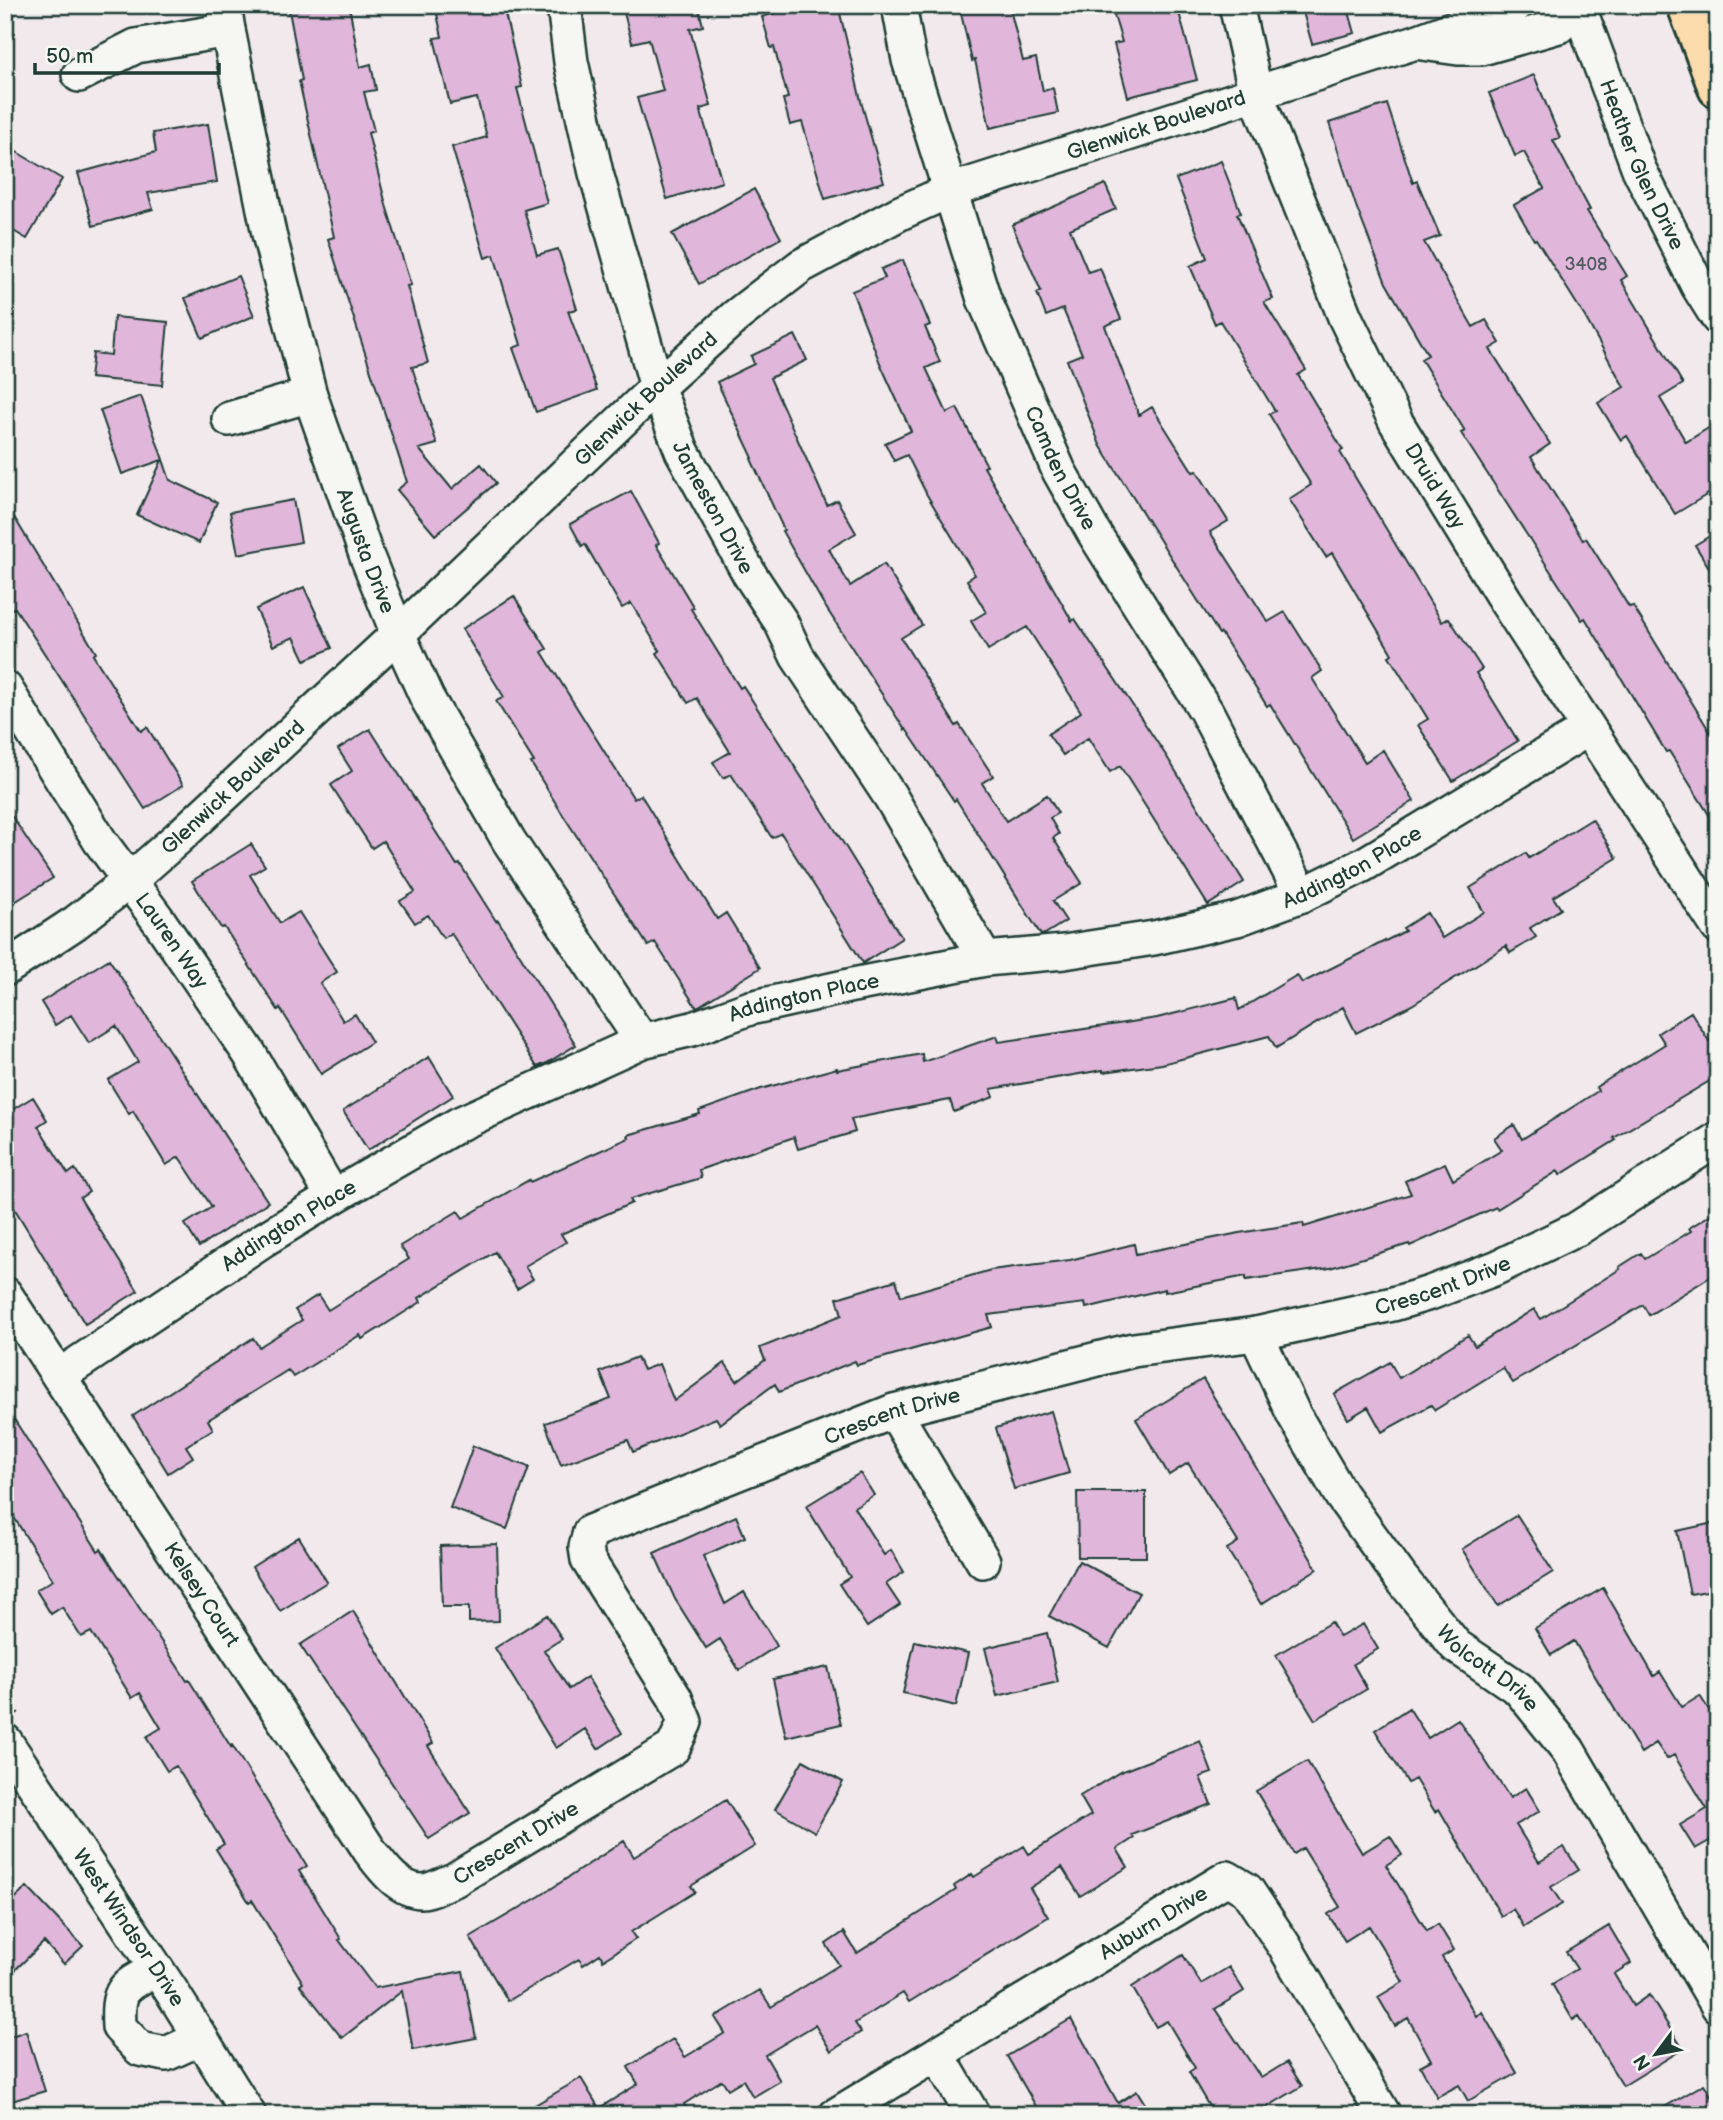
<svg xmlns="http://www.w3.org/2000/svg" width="1723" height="2120" viewBox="0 0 1723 2120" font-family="'Balsamiq Sans',sans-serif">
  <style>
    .building { fill: #e0b6db; stroke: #1f3d34; stroke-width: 2 }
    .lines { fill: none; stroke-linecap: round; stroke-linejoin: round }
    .minor-casing { stroke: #1f3d34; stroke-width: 38 }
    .major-casing { stroke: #1f3d34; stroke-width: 44 }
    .path { stroke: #1f3d34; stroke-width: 4.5; stroke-dasharray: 2 5; stroke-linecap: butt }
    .minor { stroke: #f6f6f2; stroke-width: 33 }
    .major { stroke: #fcdcac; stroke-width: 38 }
    .labels { text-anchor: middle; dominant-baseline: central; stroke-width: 5; stroke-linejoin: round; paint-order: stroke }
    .number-label { font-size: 18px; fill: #4f5b5e }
    .street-label { font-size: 21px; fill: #1f3d34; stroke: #f6f6f2 }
  </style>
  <rect width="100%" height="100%" fill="#f2e9ed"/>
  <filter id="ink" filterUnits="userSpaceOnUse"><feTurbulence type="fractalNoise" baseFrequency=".0143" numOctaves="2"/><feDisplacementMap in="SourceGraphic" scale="14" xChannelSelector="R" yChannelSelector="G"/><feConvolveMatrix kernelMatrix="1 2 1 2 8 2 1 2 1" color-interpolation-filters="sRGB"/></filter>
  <g filter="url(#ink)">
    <path class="building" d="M 288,5 L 349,5 L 360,67 L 371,64 L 376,90 L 364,92 L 374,131 L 368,133 L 386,205 L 411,285 L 407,286 L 428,363 L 412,367 L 437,444 L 419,449 L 452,489 L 481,464 L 496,483 L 435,535 L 397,490 L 407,482 L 328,239 L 334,237 L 299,81 L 302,80 Z
      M 435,5 L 503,5 L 522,87 L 517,88 L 547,203 L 524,210 L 537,255 L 558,249 L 577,309 L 568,311 L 597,390 L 536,412 L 513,348 L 521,345 L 494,255 L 485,258 L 452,147 L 487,137 L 477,98 L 450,104 L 434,38 L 442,37 Z
      M 622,5 L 698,5 L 703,26 L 690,29 L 711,106 L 700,109 L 722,182 L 667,199 L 637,98 L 663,91 L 649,39 L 632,43 Z
      M 773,5 L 838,5 L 862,105 L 884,182 L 825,199 L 802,122 L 790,125 L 783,99 L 788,98 L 774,47 L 771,48 L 762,17 L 775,13 Z
      M 959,5 L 1009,5 L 1023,61 L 1036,58 L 1043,91 L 1053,88 L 1058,113 L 990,128 L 975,60 L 972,61 Z
      M 1111,5 L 1177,5 L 1197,80 L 1128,97 L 1114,44 L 1122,42 Z
      M 1301,5 L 1347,5 L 1355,33 L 1312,44 Z
      M 1534,75 L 1560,138 L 1553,140 L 1590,210 L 1587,211 L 1627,276 L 1621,280 L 1683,384 L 1660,398 L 1686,442 L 1710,427 L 1718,438 L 1718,488 L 1675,514 L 1627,436 L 1621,440 L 1598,403 L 1624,387 L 1585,317 L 1536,239 L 1534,240 L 1514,205 L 1544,188 L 1524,152 L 1515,156 L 1489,93 Z
      M 1387,104 L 1413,183 L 1417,181 L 1440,236 L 1424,242 L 1473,327 L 1486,320 L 1500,343 L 1490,349 L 1550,444 L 1531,457 L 1583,540 L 1586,538 L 1629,607 L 1633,606 L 1718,745 L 1718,829 L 1669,751 L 1666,752 L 1585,618 L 1582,620 L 1461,433 L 1465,431 L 1421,359 L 1428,355 L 1386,283 L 1356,206 L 1329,123 Z
      M 208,124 L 217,182 L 148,193 L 153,209 L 93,226 L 78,173 L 156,152 L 153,133 Z
      M 5,145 L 62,179 L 27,239 L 5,226 Z
      M 1221,161 L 1241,213 L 1237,214 L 1273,299 L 1264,302 L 1306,370 L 1298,375 L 1343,450 L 1340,452 L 1442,622 L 1449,618 L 1482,669 L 1476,673 L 1518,741 L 1453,781 L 1418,725 L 1428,719 L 1389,656 L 1392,654 L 1332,553 L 1326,557 L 1289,499 L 1311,485 L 1269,414 L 1275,411 L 1220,321 L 1215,324 L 1190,266 L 1207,258 L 1176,179 Z
      M 1105,184 L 1116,209 L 1070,229 L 1088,272 L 1100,268 L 1121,319 L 1105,326 L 1139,415 L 1152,407 L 1193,472 L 1197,471 L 1228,521 L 1210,532 L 1268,622 L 1285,612 L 1322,671 L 1312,678 L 1365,762 L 1383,750 L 1414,801 L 1353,838 L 1270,704 L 1267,706 L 1221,633 L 1219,634 L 1100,445 L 1067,360 L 1082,354 L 1063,309 L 1046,316 L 1037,293 L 1041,291 L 1012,225 Z
      M 754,189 L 781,238 L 699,284 L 672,234 Z
      M 903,260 L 930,325 L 925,327 L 940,362 L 926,368 L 947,413 L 957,408 L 987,466 L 984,467 L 1072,621 L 1075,619 L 1167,757 L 1244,882 L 1208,905 L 1120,766 L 1110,772 L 1088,738 L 1063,755 L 1048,734 L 1081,712 L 1027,627 L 988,650 L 971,621 L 986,612 L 967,580 L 975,575 L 927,495 L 907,455 L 894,461 L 885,443 L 911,431 L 880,363 L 852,291 L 885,278 L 881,269 Z
      M 238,276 L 254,316 L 202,338 L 185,298 Z
      M 114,317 L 168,322 L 162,385 L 90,378 L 93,353 L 111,355 Z
      M 795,335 L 807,360 L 770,378 L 827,505 L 837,500 L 856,533 L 829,549 L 850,586 L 884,564 L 922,625 L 901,638 L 956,726 L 959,724 L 993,776 L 982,783 L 1006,821 L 1047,795 L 1058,813 L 1050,818 L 1059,834 L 1053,838 L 1082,883 L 1053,901 L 1066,921 L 1045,934 L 1041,935 L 956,799 L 954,801 L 906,729 L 905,730 L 823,603 L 782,531 L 784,530 L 751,459 L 753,458 L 717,382 L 754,364 L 751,356 Z
      M 141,396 L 170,480 L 217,502 L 199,543 L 137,515 L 162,460 L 122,474 L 100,410 Z
      M 631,491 L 659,543 L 656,545 L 694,608 L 691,609 L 740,688 L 743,686 L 829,820 L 902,938 L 863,963 L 781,833 L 772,838 L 731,774 L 723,778 L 713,762 L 730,752 L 697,698 L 688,703 L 657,653 L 660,651 L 631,603 L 622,608 L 585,544 L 582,546 L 570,524 Z
      M 293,500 L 301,542 L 238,554 L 230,512 Z
      M 5,502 L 96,653 L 93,655 L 141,731 L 147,727 L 183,785 L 145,809 L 15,608 L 12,609 L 5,598 Z
      M 1718,531 L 1718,582 L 1695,545 Z
      M 304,587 L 332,648 L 305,660 L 294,637 L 273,646 L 256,609 Z
      M 514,596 L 547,649 L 542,652 L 634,799 L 641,795 L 717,919 L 726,913 L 760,968 L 699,1006 L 696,1007 L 655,942 L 648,946 L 563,815 L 531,763 L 534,762 L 496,701 L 504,697 L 462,629 Z
      M 370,729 L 457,865 L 460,864 L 496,921 L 498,920 L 576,1045 L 547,1063 L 537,1067 L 451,933 L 443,938 L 428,915 L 415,923 L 400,901 L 415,892 L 383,841 L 372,848 L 331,785 L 352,771 L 338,749 Z
      M 5,806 L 53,878 L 5,908 Z
      M 1592,819 L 1617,858 L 1553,897 L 1561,909 L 1530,928 L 1536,937 L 1510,953 L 1506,946 L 1412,1005 L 1356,1033 L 1343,1007 L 1276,1048 L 1269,1036 L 1162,1064 L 1103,1072 L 1103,1070 L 991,1089 L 994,1097 L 954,1112 L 950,1100 L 851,1119 L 855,1132 L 798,1149 L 794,1137 L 699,1170 L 701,1178 L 630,1199 L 632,1203 L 561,1234 L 566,1242 L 525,1266 L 533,1279 L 517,1289 L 495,1252 L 419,1298 L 421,1302 L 362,1339 L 360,1335 L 293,1377 L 288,1370 L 208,1420 L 213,1429 L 186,1446 L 193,1457 L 168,1473 L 133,1416 L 253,1338 L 259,1347 L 302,1320 L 295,1310 L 318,1295 L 328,1310 L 409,1259 L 400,1246 L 458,1211 L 463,1218 L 529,1180 L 530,1182 L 629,1138 L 628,1135 L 700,1114 L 699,1111 L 761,1089 L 837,1068 L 837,1070 L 922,1054 L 923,1062 L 997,1036 L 999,1042 L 1157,1018 L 1236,998 L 1239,1010 L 1297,975 L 1302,983 L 1405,931 L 1403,928 L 1427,913 L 1442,938 L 1484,912 L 1470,888 L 1526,853 L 1529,858 Z
      M 251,844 L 265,866 L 250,875 L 280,923 L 299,912 L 337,972 L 320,983 L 343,1021 L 355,1014 L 372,1042 L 321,1074 L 280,1008 L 278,1010 L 224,927 L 221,928 L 192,881 Z
      M 109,959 L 268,1202 L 199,1247 L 185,1224 L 212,1207 L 179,1157 L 166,1165 L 133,1111 L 129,1114 L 108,1080 L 138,1062 L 116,1026 L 89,1043 L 71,1015 L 55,1025 L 41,1002 Z
      M 1691,1012 L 1709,1041 L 1718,1035 L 1718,1076 L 1614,1138 L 1616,1140 L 1560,1175 L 1558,1171 L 1497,1209 L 1496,1207 L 1410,1246 L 1409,1244 L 1330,1268 L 1246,1280 L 1246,1276 L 1165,1292 L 1165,1289 L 1086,1308 L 1085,1303 L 988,1315 L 992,1327 L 857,1365 L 855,1361 L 779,1392 L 775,1384 L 720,1424 L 716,1418 L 633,1452 L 628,1440 L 561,1465 L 545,1423 L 611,1399 L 600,1372 L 637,1357 L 643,1370 L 659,1364 L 674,1401 L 725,1363 L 737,1381 L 765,1360 L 760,1348 L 842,1315 L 837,1298 L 896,1280 L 901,1296 L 991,1270 L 1070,1260 L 1134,1244 L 1136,1254 L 1239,1233 L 1303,1223 L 1304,1227 L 1411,1194 L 1405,1181 L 1445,1163 L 1453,1180 L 1502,1150 L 1494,1138 L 1514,1125 L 1522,1139 L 1598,1091 L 1596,1087 L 1665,1044 L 1658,1033 Z
      M 429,1057 L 453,1096 L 368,1150 L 343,1111 Z
      M 33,1097 L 47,1120 L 38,1126 L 68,1174 L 75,1169 L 89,1192 L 80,1198 L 138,1291 L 85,1324 L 5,1193 L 5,1114 Z
      M 1718,1210 L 1718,1272 L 1649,1315 L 1643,1305 L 1513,1383 L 1503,1368 L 1435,1410 L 1431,1405 L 1382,1432 L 1368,1407 L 1348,1419 L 1334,1394 L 1390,1362 L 1399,1378 L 1468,1335 L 1475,1346 L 1534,1309 L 1541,1319 L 1620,1269 L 1619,1267 L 1641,1253 L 1645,1259 L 1691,1231 L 1689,1228 Z
      M 1203,1379 L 1317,1569 L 1261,1604 L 1227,1549 L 1238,1542 L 1188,1463 L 1169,1475 L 1136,1419 Z
      M 5,1405 L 98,1551 L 101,1549 L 187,1681 L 189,1680 L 231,1747 L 232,1745 L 307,1866 L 299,1871 L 341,1939 L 339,1940 L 375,1988 L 463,1971 L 476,2038 L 413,2050 L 402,1991 L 342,2038 L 300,1985 L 303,1983 L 252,1900 L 249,1902 L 216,1849 L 224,1844 L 176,1766 L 167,1771 L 146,1737 L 161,1728 L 140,1693 L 132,1698 L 91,1632 L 81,1637 L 62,1607 L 51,1614 L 36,1590 L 53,1580 L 5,1503 Z
      M 1051,1411 L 1069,1473 L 1014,1489 L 996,1428 Z
      M 473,1446 L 529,1467 L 507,1529 L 450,1508 Z
      M 860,1473 L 874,1495 L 854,1507 L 884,1555 L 891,1550 L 904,1572 L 886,1584 L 900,1605 L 867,1627 L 839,1584 L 850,1577 L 806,1506 Z
      M 1077,1492 L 1146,1492 L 1146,1557 L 1078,1557 Z
      M 1517,1515 L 1553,1572 L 1498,1606 L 1462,1549 Z
      M 736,1516 L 745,1537 L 703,1556 L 725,1604 L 744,1592 L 777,1646 L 739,1670 L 720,1639 L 706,1648 L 675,1599 L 654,1553 Z
      M 1718,1522 L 1718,1589 L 1690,1594 L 1677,1531 Z
      M 299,1537 L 327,1582 L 280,1611 L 252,1567 Z
      M 497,1544 L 499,1621 L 469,1622 L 469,1607 L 442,1607 L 440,1546 Z
      M 1079,1561 L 1139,1593 L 1109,1648 L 1049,1616 Z
      M 1603,1588 L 1654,1676 L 1660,1672 L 1682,1707 L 1700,1696 L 1718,1724 L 1718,1836 L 1695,1849 L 1680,1825 L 1707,1809 L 1674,1755 L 1667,1759 L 1656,1743 L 1641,1753 L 1574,1641 L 1551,1655 L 1535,1628 Z
      M 353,1611 L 433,1743 L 428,1746 L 470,1813 L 429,1839 L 300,1645 Z
      M 547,1615 L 562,1639 L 544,1650 L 569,1689 L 587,1677 L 622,1733 L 598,1749 L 585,1729 L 556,1748 L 495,1648 Z
      M 1331,1622 L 1340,1637 L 1363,1624 L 1378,1649 L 1353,1664 L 1367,1689 L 1315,1720 L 1276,1655 Z
      M 1047,1633 L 1058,1682 L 997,1696 L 985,1648 Z
      M 915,1641 L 968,1653 L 956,1706 L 903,1693 Z
      M 828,1667 L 841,1724 L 786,1737 L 773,1679 Z
      M 1409,1708 L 1428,1738 L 1458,1719 L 1510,1798 L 1526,1788 L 1540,1811 L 1516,1825 L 1539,1862 L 1564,1847 L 1579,1870 L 1551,1887 L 1562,1904 L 1524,1927 L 1513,1909 L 1501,1916 L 1439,1809 L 1435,1812 L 1415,1779 L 1408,1783 L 1375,1730 Z
      M 1200,1741 L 1212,1773 L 1200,1777 L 1211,1804 L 1132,1835 L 1134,1838 L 1117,1849 L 1128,1867 L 1080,1896 L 1062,1867 L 1030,1888 L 1048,1917 L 909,2002 L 903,1993 L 855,2023 L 861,2032 L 831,2051 L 815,2025 L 765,2055 L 780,2081 L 753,2097 L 743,2080 L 728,2089 L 722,2080 L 684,2104 L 691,2115 L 518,2115 L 581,2078 L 599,2108 L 638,2084 L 628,2067 L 673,2039 L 685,2057 L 725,2033 L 715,2017 L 760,1990 L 771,2007 L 839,1965 L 826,1944 L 844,1932 L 857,1953 L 956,1890 L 954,1886 L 972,1874 L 974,1877 L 1024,1846 L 1029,1854 L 1091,1815 L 1080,1796 L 1120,1772 Z
      M 803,1760 L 843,1782 L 815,1832 L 775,1809 Z
      M 1307,1761 L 1362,1853 L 1390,1836 L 1402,1855 L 1386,1865 L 1427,1931 L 1438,1924 L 1454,1950 L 1442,1957 L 1476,2016 L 1482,2012 L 1517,2073 L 1468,2101 L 1459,2085 L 1437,2097 L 1420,2066 L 1431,2060 L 1408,2018 L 1395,2026 L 1378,1997 L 1403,1982 L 1369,1926 L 1345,1941 L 1328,1914 L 1340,1907 L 1303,1848 L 1294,1854 L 1256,1791 Z
      M 726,1800 L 755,1846 L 691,1886 L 695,1892 L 631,1932 L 636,1939 L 603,1960 L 600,1954 L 583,1965 L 579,1959 L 508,2001 L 470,1937 L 540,1896 L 624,1841 L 634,1857 Z
      M 27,1887 L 83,1946 L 64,1964 L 44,1942 L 15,1970 L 5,1960 L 5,1908 Z
      M 1609,1926 L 1631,1963 L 1614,1974 L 1633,2006 L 1649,1995 L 1683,2049 L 1623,2086 L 1579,2016 L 1573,2020 L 1552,1984 L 1577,1969 L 1566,1952 Z
      M 1183,1955 L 1201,1984 L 1229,1967 L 1244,1991 L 1215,2009 L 1261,2078 L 1287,2062 L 1302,2086 L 1254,2115 L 1214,2115 L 1189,2072 L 1195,2068 L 1167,2021 L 1156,2027 L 1132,1987 Z
      M 1071,2019 L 1118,2103 L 1137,2091 L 1152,2115 L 1041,2115 L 1007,2056 Z
      M 26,2031 L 45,2091 L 5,2103 L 5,2038 Z
      M 1704,2084 L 1718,2107 L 1718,2115 L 1651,2115 Z"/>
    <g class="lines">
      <defs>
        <g id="minor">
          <path id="s1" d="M 224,5 L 228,30 L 269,234 L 310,395 L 367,557 L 398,634 L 427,698 L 509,841 L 642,1041"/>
          <path id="s2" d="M 564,5 L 571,62 L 596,173 L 657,387 L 682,451 L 750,575 L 781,622 L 797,656 L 890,796 L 985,959"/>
          <path id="s3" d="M 899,5 L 909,60 L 984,299 L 1059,471 L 1094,533 L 1206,711 L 1302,895"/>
          <path id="s4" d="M 1236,5 L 1256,94 L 1345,317 L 1396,422 L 1505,600 L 1718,927"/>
          <path id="s5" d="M 1578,5 L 1639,169 L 1698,286 L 1718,318"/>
          <path d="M 1422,43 L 1458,48 L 1482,48 L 1559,26 L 1576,5"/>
          <path d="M 79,75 L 136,46 L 228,30"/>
          <path d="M 229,419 L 310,395"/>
          <path id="s6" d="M 5,688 L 100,841 L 159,921 L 249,1053 L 333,1197"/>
          <path id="s7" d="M 5,969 L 75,923 L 128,882 L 178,838 L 398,634 L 657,387 L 736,316 L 801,266 L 900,213 L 949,191 L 1416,42 L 1516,5"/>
          <path id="s8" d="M 5,1294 L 370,1851 C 382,1867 399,1891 422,1891 C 431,1891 445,1883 454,1880 L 673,1748 L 685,1722 L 675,1698 L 588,1560 L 586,1547 L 590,1532 L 894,1411 L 1133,1350 L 1256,1334 L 1393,1304 L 1430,1293 L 1496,1268 L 1577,1229 L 1718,1139"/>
          <path id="s9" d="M 1256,1334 L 1294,1415 L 1341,1495 L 1401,1578 L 1456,1646 L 1519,1689 L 1568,1750 L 1718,2006"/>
          <path id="s10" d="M 59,1376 L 263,1240 L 333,1197 L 459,1124 L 642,1041 L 692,1029 L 750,1008 L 853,985 L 985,959 L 1064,952 L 1154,938 L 1237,919 L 1302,895 L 1363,865 L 1588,729"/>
          <path d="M 894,1411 L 983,1561"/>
          <path id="s11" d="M 5,1741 L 172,1992 L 249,2115"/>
          <path d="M 156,1969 C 123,1987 117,1987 119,2027 L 140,2049 L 166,2054 L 201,2038"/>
          <path d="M 937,2054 L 973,2115"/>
          <path id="s12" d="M 836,2115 L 1227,1878 L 1247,1890 L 1285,1947 L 1384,2115"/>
        </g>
        <path id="major" d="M 1687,5 L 1718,88"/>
      </defs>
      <use href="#minor" class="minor-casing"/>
      <use href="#major" class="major-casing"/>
      <path class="path" d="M 5,1695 L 20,1718"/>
      <use href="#minor" class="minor"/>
      <use href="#major" class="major"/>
    </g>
  </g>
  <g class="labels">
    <g class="number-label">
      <text x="1586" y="264">3408</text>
    </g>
    <g class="street-label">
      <text stroke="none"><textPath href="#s7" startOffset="1447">Glenwick Boulevard</textPath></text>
      <text stroke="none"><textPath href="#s5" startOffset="172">Heather Glen Drive</textPath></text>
      <text stroke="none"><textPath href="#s7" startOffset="859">Glenwick Boulevard</textPath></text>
      <text stroke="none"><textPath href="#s3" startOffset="492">Camden Drive</textPath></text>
      <text stroke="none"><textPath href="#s4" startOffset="523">Druid Way</textPath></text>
      <text stroke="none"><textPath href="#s2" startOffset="527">Jameston Drive</textPath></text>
      <text stroke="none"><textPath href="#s1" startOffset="565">Augusta Drive</textPath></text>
      <text stroke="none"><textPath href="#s7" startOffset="292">Glenwick Boulevard</textPath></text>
      <text stroke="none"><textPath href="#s10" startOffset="1409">Addington Place</textPath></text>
      <text stroke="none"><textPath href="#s6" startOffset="303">Lauren Way</textPath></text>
      <text stroke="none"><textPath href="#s10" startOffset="842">Addington Place</textPath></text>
      <text stroke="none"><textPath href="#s10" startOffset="275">Addington Place</textPath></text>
      <text stroke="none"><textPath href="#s8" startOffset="2161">Crescent Drive</textPath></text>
      <text stroke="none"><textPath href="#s8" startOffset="1594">Crescent Drive</textPath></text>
      <text stroke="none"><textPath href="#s8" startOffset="359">Kelsey Court</textPath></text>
      <text stroke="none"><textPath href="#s9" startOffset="411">Wolcott Drive</textPath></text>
      <text stroke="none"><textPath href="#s8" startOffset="840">Crescent Drive</textPath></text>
      <text stroke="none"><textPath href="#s12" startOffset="371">Auburn Drive</textPath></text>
      <text stroke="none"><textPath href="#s11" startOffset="224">West Windsor Drive</textPath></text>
    </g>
  </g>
  <rect width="1723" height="2120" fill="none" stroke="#f6f6f2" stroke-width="28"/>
  <rect x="14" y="14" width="1695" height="2092" fill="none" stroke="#1f3d34" stroke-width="2.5" filter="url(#ink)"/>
  <g transform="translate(1656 2054) rotate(238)" stroke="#f6f6f2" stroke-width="5" paint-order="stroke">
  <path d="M0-5L12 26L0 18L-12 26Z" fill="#1f3d34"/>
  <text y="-10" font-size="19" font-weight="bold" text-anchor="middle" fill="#1f3d34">N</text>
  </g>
  <path d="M35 63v10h184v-10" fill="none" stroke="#1f3d34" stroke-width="3.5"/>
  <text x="46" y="63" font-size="21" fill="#1f3d34" stroke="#f6f6f2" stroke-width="5" paint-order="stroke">50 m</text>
</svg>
